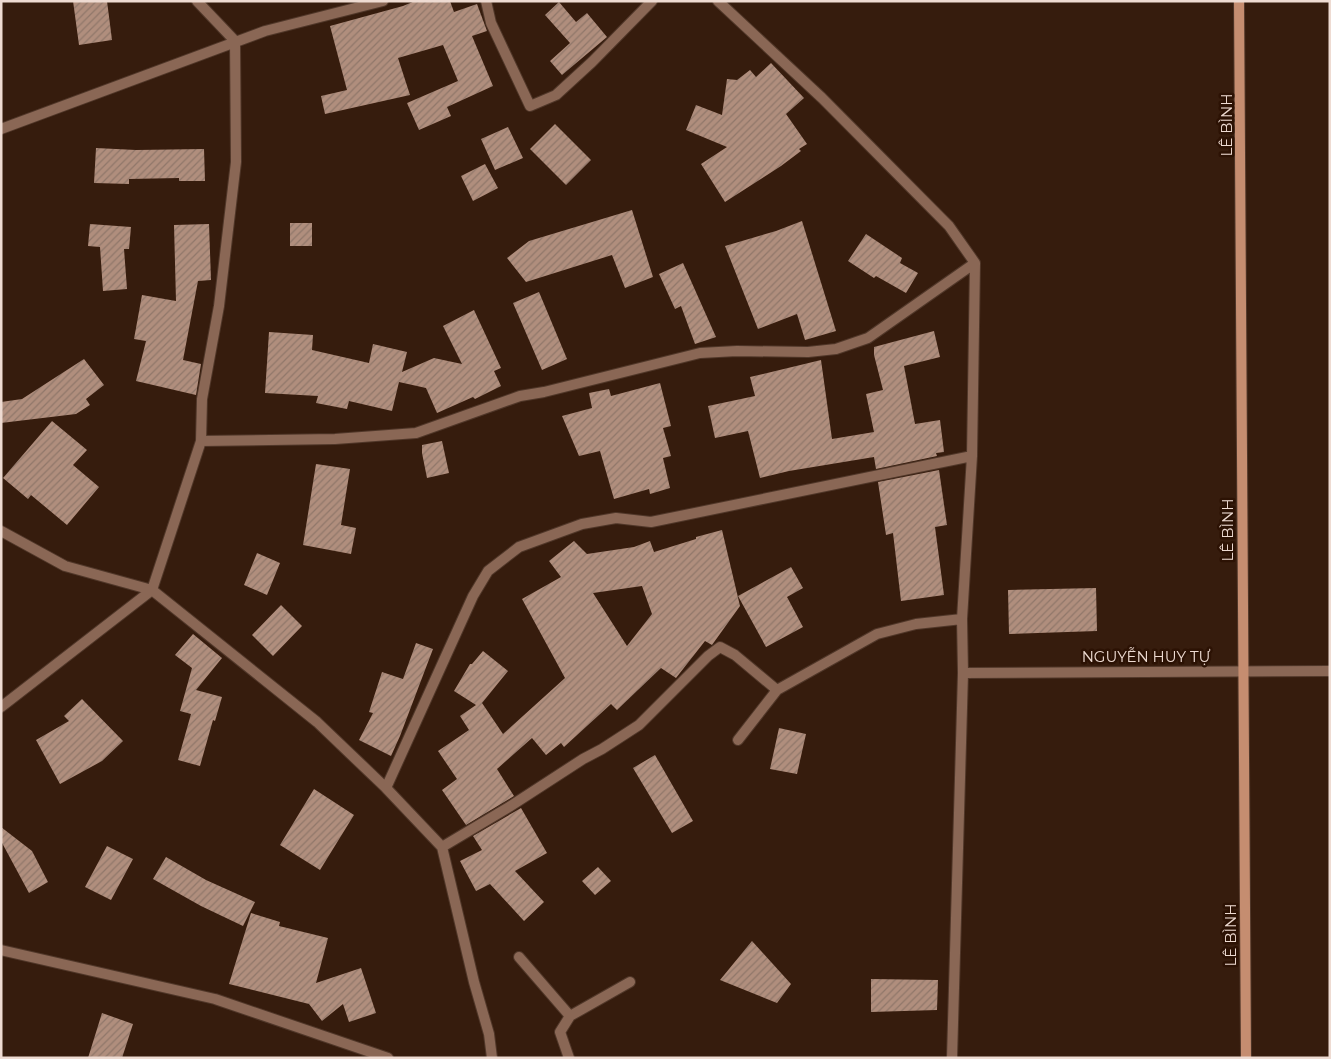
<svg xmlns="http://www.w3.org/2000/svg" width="1331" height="1059" viewBox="0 0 1331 1059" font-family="Montserrat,sans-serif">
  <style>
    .building { fill: url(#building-hatch); fill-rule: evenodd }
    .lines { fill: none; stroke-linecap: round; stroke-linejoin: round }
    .street-casing { stroke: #503729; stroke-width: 12 }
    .secondary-casing { stroke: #503729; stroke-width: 12 }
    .street { stroke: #8a6755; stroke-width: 10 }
    .secondary { stroke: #c58d70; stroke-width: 10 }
    .labels { text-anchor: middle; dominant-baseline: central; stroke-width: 5; stroke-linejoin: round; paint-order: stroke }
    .street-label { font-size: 15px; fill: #eedbd2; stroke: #2c1204 }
  </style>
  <defs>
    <pattern id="building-hatch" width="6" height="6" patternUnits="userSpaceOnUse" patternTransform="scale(1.25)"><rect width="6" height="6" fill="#b08e7d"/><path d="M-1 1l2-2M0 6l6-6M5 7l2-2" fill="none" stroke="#90776a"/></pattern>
  </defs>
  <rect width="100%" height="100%" fill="#361c0d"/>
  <path class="building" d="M 73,1 L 107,1 L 112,40 L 79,45 Z
    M 415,1 L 450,1 L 454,12 L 477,4 L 487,31 L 472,36 L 493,86 L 447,107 L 451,116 L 419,130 L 407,103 L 458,81 L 443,45 L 398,58 L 410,95 L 325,114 L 321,96 L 347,90 L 330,26 L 403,6 Z
    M 559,2 L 576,22 L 587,13 L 607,37 L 562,75 L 550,61 L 570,43 L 545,15 Z
    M 771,63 L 804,98 L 786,114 L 807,144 L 799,149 L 801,151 L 781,166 L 725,202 L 701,164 L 727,147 L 686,130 L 696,105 L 722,115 L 727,79 L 737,80 L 750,70 L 756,77 Z
    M 555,124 L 591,160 L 566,185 L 530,149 Z
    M 508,127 L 523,158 L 495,170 L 481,139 Z
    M 96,148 L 136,150 L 204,149 L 205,181 L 179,181 L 179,178 L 129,179 L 129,184 L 94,183 Z
    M 485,164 L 498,188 L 473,201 L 461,176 Z
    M 632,210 L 653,277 L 625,288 L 612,255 L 526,282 L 507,258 L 529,241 Z
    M 802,221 L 836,331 L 805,340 L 797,314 L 758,329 L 725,246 L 776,231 Z
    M 290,223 L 312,223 L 312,246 L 290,246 Z
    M 90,224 L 131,227 L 129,249 L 124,249 L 127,289 L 103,291 L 100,247 L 88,246 Z
    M 209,224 L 211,280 L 198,281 L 183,360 L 201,364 L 196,395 L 136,381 L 146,341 L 134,339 L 142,295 L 176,301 L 174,225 Z
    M 866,234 L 902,258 L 900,263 L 918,273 L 906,293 L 876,276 L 874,278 L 848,261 Z
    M 683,263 L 716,337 L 695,344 L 681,306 L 675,309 L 659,274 Z
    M 539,292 L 567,359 L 542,370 L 513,303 Z
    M 474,310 L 501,368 L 494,371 L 501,386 L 475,399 L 473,397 L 437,413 L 426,388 L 399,382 L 392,411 L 349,401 L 347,409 L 316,403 L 318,396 L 265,393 L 269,332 L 313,335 L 312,350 L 369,363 L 373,344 L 407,352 L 402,372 L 434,358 L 462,364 L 443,326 Z
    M 934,331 L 940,357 L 904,366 L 915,424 L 940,420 L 944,452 L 936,453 L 937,456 L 876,469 L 874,457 L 789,471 L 760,478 L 748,431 L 715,438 L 708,406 L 755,396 L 750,377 L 821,360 L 832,439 L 874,432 L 866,394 L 883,390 L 874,355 L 874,347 Z
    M 84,359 L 104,385 L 86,399 L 90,405 L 76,414 L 1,423 L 1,402 L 22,399 Z
    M 660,383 L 671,426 L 663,428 L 671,456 L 663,458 L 670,488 L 650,494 L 649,489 L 614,499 L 600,451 L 579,456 L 562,416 L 592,408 L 589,393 L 609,389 L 611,396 Z
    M 52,421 L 87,450 L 73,465 L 99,487 L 67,525 L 31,495 L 28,499 L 3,478 Z
    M 442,441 L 449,473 L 427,478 L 422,453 L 422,445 Z
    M 316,464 L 350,469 L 341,525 L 356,528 L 351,554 L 303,545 Z
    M 939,470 L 947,525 L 935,527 L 944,595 L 901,601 L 893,533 L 886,535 L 878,482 Z
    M 722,530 L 740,606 L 712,645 L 705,641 L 676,678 L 661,668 L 617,710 L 611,704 L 564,747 L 561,743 L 546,755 L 532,738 L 497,769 L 514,796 L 466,825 L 442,790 L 457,779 L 438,751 L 469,730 L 460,716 L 476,705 L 454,691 L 470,664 L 472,664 L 483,651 L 508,671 L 482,703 L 503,734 L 565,678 L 522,599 L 561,577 L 549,561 L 574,541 L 587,554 L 634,547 L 650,541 L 654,552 L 696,539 L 696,537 ZM 642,586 L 652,614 L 627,646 L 593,593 Z
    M 257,553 L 280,563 L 267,595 L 244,585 Z
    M 791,567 L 803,588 L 787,597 L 803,627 L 766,647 L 738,596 Z
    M 1096,588 L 1097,631 L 1009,634 L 1008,590 Z
    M 281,605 L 302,626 L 273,656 L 252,635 Z
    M 193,634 L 222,658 L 196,690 L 222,697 L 215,721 L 213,720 L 200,766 L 178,760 L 191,714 L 180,711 L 192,668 L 175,655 Z
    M 416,643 L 433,649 L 400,736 L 391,756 L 359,740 L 373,713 L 369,712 L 382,672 L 403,679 Z
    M 82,699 L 123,741 L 102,761 L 60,784 L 36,740 L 69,721 L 64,716 Z
    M 779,728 L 806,734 L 797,774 L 770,769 Z
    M 655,755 L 693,821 L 672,833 L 633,768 Z
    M 314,789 L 354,815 L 320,870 L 280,845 Z
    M 521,808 L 547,853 L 515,871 L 544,902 L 524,921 L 490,884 L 476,891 L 460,861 L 482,850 L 473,836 Z
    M 1,827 L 32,851 L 48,882 L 29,893 L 1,841 Z
    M 107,846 L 133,859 L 111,900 L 85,887 Z
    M 166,857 L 206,880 L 255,902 L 243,926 L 201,906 L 153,879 Z
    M 598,867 L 611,881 L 595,895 L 582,881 Z
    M 251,913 L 280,922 L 279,926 L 328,938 L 316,983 L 361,968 L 376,1013 L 349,1022 L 343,1004 L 322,1021 L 309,1004 L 229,984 Z
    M 752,941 L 791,984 L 777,1003 L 720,980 Z
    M 871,979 L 938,980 L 937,1010 L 871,1012 Z
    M 102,1013 L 133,1024 L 122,1058 L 88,1058 Z"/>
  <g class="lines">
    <defs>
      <path id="street" d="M 197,1 L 235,41 L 236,162 L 219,306 L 202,399 L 201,441
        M 486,1 L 491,23 L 530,106 L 556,95 L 592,62 L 652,1
        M 718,1 L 822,98 L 949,226 L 975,263 L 972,456 L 962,619 L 963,673 L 952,1058
        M 1,129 L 265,31 L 383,1
        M 1,531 L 65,566 L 152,590 L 317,722 L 386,788 L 442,847 L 474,982 L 489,1034 L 492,1058
        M 963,673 L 1330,671
        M 1,707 L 152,590 L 201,441 L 335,439 L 416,433 L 520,396 L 544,392 L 700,353 L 737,351 L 808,352 L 836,349 L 868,338 L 975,263
        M 738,740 L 777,690 L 877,634 L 916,624 L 962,619
        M 386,788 L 473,596 L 488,571 L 519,547 L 582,524 L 616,518 L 651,522 L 972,456
        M 442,847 L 509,807 L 583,759 L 602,749 L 639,725 L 708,656 L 720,647 L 735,655 L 777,690
        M 1,950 L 215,999 L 388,1058
        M 519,957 L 570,1016
        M 569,1058 L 560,1032 L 570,1016 L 630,982"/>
      <path id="secondary" d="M 1239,1 L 1246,1058"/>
    </defs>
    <use href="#street" class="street-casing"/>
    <use href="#secondary" class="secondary-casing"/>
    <use href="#street" class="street"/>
    <use href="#secondary" class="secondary"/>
  </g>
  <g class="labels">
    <g class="street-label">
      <text transform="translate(1226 125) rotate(-90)">LÊ BÌNH</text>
      <text transform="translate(1227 530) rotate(-90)">LÊ BÌNH</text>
      <text x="1146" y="656">NGUYỄN HUY TỰ</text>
      <text transform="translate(1230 935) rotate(-90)">LÊ BÌNH</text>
    </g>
  </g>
  <rect width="1331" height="1059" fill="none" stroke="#eedbd2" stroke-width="5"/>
</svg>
